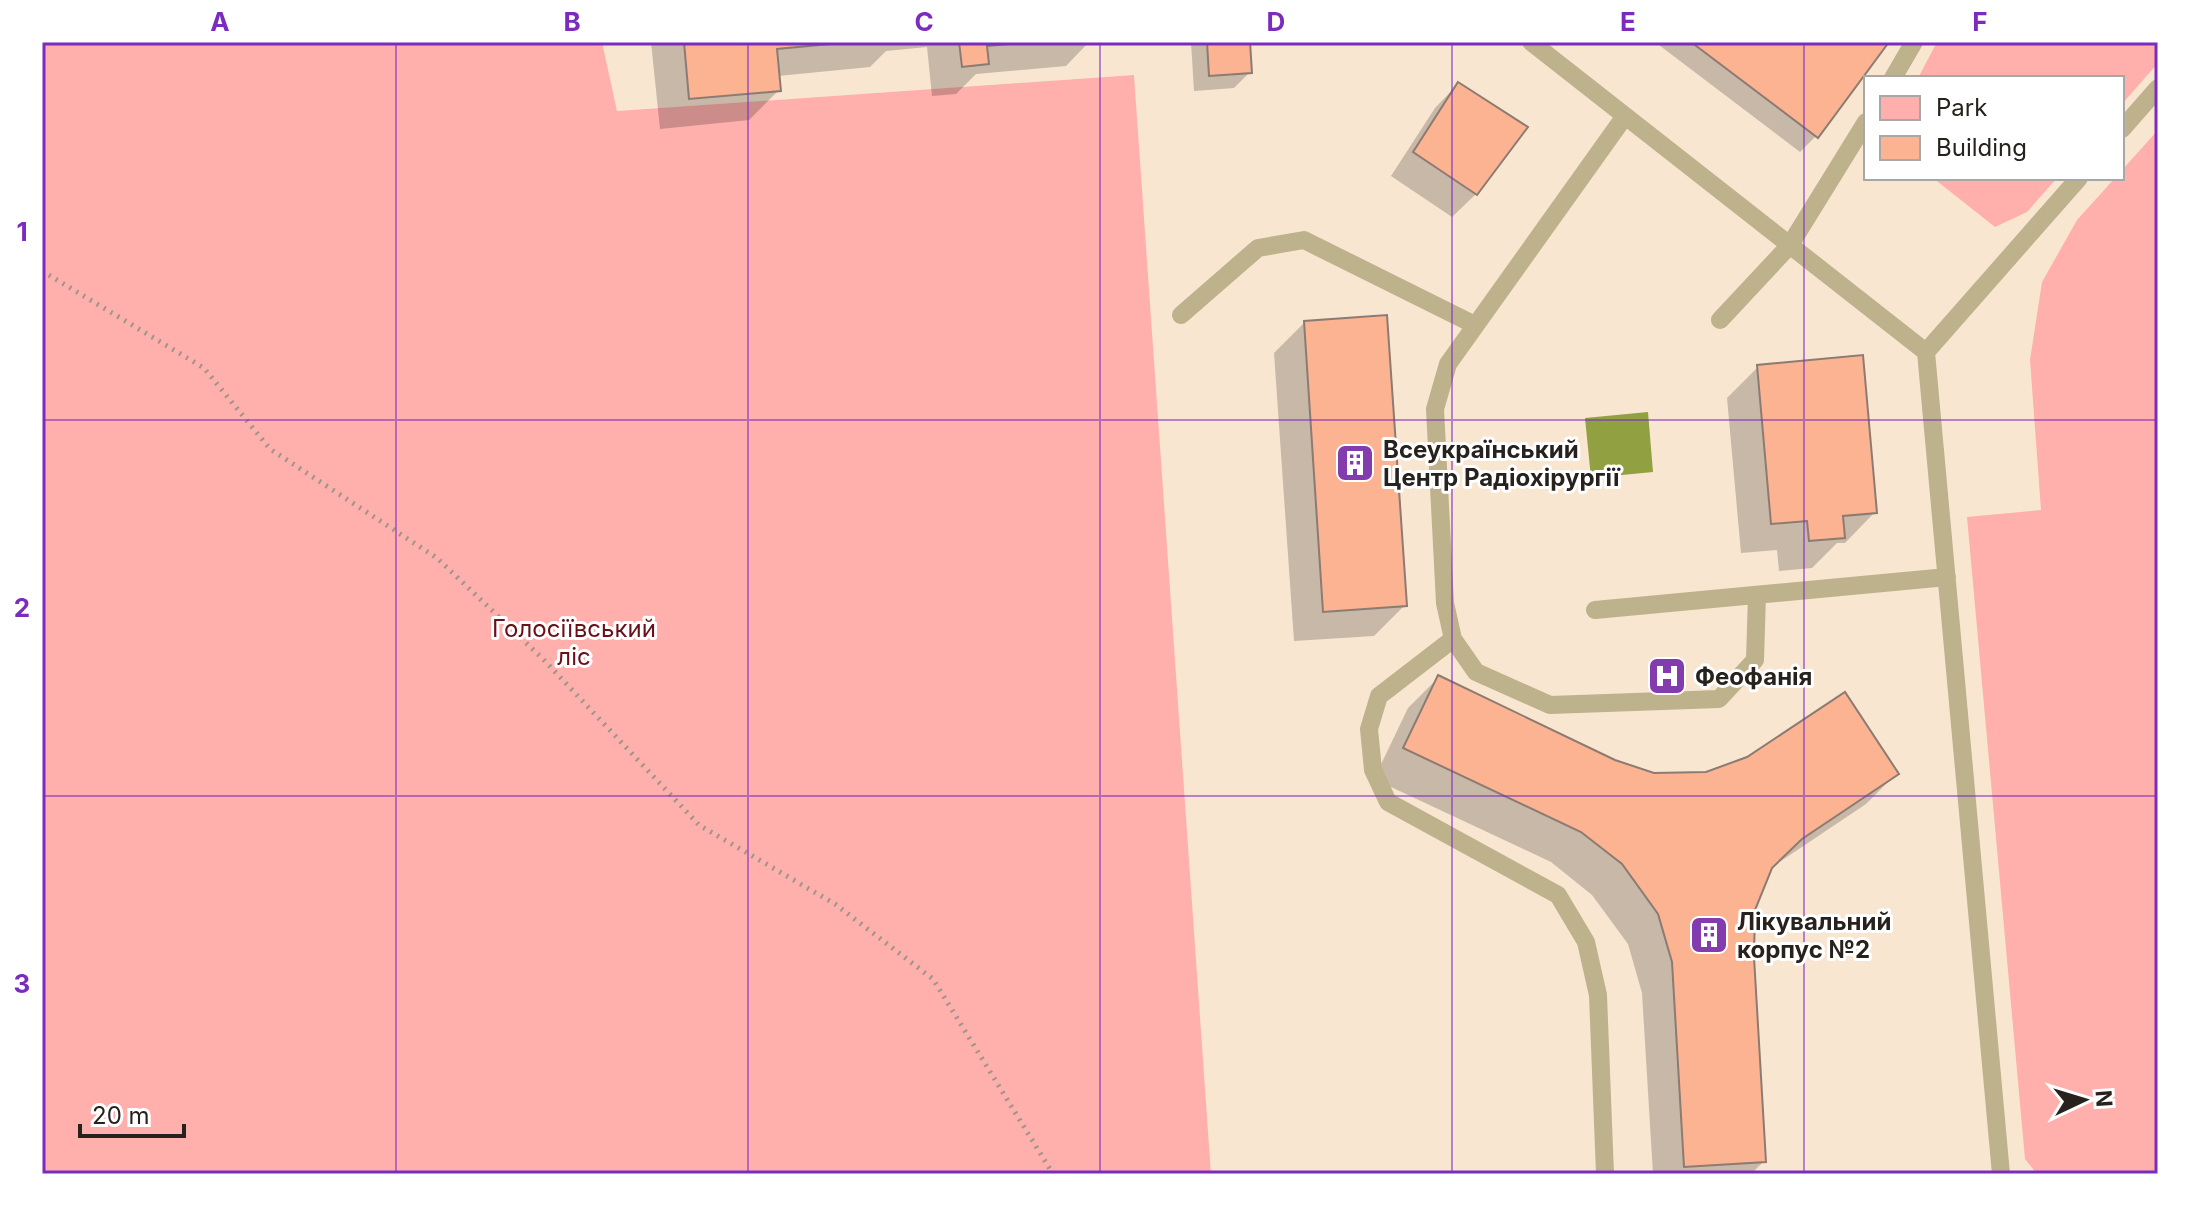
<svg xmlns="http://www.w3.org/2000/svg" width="2200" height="1216" viewBox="0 0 2200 1216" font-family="Inter,sans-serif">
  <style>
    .built { fill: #f9e6d1; fill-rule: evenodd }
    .green { fill: #ffafac }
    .water { fill: #91a142 }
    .shadow { fill: #0003 }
    .building { fill: #fcb391; stroke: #8c7b73; stroke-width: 2 }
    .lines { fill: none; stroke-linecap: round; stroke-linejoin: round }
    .path { stroke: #9d958c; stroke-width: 5; stroke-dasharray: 2 6; stroke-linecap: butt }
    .lane { stroke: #bdb28b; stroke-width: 18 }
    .grid { fill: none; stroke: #7b2cbf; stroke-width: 2; stroke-opacity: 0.55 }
    .labels { text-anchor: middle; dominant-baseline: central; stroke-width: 6; stroke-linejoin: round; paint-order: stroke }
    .poi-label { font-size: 24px; font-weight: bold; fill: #27221d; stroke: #fff; text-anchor: start }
    .park-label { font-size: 24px; fill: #691019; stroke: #fff }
    .neatline { fill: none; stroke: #7b2cbf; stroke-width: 3 }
    .grid-label { font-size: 26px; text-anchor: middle; font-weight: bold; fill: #7b2cbf }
  </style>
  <rect width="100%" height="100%" fill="#fef3e7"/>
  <path class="built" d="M 602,42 L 2158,42 L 2158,1174 L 1211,1174 L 1134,75 L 617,111 ZM 1866,78 L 2122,78 L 2122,178 L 1866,178 Z"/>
  <path class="green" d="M 42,42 L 602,42 L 617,111 L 1134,75 L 1211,1174 L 42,1174 Z
    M 1937,42 L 2158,42 L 2158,63 L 2122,104 L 2122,78 L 1918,78 Z
    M 2158,130 L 2158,1174 L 2037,1174 L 2025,1159 L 1967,517 L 2041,510 L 2030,360 L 2042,282 L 2077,220 L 2115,178 L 2122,178 L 2122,170 Z
    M 1933,178 L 2057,178 L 2027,212 L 1995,227 Z"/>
  <path class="water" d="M 1648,412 L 1653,472 L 1591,478 L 1585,418 Z"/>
  <path class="shadow" d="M 651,42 L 1089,42 L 1066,66 L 976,74 L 956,94 L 932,96 L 927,47 L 886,51 L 870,67 L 778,76 L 779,90 L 749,120 L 660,129 Z
    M 1191,42 L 1248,42 L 1250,72 L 1234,88 L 1194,91 Z
    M 1655,42 L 1887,42 L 1816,136 L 1800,152 Z
    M 1458,84 L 1476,194 L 1452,217 L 1391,176 L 1435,108 Z
    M 1304,323 L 1405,605 L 1374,636 L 1294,641 L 1274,353 Z
    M 1758,367 L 1875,512 L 1845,543 L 1837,543 L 1812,568 L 1779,571 L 1777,550 L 1741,553 L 1727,398 Z
    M 1438,678 L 1615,762 L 1653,775 L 1896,774 L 1866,804 L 1769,869 L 1753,910 L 1752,957 L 1764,1161 L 1751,1174 L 1653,1174 L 1642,993 L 1628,944 L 1592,895 L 1551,862 L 1374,779 L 1408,708 Z"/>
  <path class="building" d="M 684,42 L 852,42 L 777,49 L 781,91 L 689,99 Z
    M 959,42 L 1034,42 L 987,46 L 989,64 L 962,67 Z
    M 1207,42 L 1250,42 L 1252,73 L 1209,76 Z
    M 1691,42 L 1889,42 L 1818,138 Z
    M 1458,82 L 1528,127 L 1477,195 L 1413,152 Z
    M 1387,315 L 1407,606 L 1323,612 L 1304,321 Z
    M 1863,355 L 1877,513 L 1843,516 L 1845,538 L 1809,541 L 1807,521 L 1771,524 L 1757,365 Z
    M 1438,675 L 1615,760 L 1654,773 L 1706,772 L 1747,757 L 1845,692 L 1899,774 L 1802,839 L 1772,868 L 1755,910 L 1754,957 L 1766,1162 L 1684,1167 L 1672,962 L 1658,914 L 1622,864 L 1581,832 L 1403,748 Z"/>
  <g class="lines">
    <path class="path" d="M 42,271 L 204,368 L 270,449 L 437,558 L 543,659 L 699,825 L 835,904 L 933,979 L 1053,1174"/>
    <path class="lane" d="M 1531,42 L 1926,352
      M 1893,78 L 1914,42
      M 1625,116 L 1448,364 L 1435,409 L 1445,603 L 1453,639 L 1476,672 L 1550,705 L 1719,699 L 1755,660 L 1757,595
      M 2122,129 L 2158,88
      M 1181,315 L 1258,248 L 1304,240 L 1475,325
      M 1720,320 L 1790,245 L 1866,122
      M 1595,610 L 1947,577
      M 1453,639 L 1379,696 L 1369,729 L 1373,770 L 1388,802 L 1558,895 L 1586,942 L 1598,995 L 1605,1174
      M 2001,1174 L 1926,352 L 2079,178"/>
  </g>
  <path class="grid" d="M 396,42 L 396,1174M 748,42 L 748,1174M 1100,42 L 1100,1174M 1452,42 L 1452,1174M 1804,42 L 1804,1174M 42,420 L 2158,420M 42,796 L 2158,796"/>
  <defs>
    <symbol id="building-square" viewBox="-11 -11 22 22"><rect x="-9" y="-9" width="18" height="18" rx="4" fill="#833cae" stroke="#fff"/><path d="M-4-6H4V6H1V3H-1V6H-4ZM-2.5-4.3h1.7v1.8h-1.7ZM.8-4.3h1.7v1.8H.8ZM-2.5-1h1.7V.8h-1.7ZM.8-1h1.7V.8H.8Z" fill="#fff"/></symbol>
    <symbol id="hospital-square" viewBox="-11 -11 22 22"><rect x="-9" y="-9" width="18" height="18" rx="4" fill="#833cae" stroke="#fff"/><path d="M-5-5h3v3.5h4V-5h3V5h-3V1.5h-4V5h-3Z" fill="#fff"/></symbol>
  </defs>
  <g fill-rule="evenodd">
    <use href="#building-square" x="1333" y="441" width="44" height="44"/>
    <use href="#hospital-square" x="1645" y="654" width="44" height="44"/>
    <use href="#building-square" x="1687" y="913" width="44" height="44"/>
  </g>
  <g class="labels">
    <g class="poi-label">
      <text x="1383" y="449">Всеукраїнський<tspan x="1383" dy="28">Центр Радіохірургії</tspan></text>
      <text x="1695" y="676">Феофанія</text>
      <text x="1737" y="921">Лікувальний<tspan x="1737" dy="28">корпус №2</tspan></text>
    </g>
    <g class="park-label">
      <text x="574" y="628">Голосіївський<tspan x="574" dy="28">ліс</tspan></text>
    </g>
  </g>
  <rect width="2200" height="1216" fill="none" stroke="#ffffff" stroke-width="88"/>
  <rect x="1864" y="76" width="260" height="104" fill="#ffffff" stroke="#a9a7a5" stroke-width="2"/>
  <rect x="1880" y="96" width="40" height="24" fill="#ffafac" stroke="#a9a7a5" stroke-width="2"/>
  <text x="1936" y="116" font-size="24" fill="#27221d">Park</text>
  <rect x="1880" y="136" width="40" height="24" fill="#fcb391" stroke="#a9a7a5" stroke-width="2"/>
  <text x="1936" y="156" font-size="24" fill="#27221d">Building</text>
  <g transform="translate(2084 1100) rotate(86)" stroke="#ffffff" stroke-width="6" paint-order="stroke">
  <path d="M0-6L14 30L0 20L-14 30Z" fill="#27221d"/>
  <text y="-12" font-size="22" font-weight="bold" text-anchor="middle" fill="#27221d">N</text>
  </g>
  <path d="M80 1124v12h104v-12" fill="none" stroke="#27221d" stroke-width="4"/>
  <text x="92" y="1124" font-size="24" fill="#27221d" stroke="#ffffff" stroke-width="6" paint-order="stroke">20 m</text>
  <rect x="44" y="44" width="2112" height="1128" class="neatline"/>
  <g class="grid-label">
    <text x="220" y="31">A</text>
    <text x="572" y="31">B</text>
    <text x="924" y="31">C</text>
    <text x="1276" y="31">D</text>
    <text x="1628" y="31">E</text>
    <text x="1980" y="31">F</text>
    <text x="22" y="241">1</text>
    <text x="22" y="617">2</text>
    <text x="22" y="993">3</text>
  </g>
</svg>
